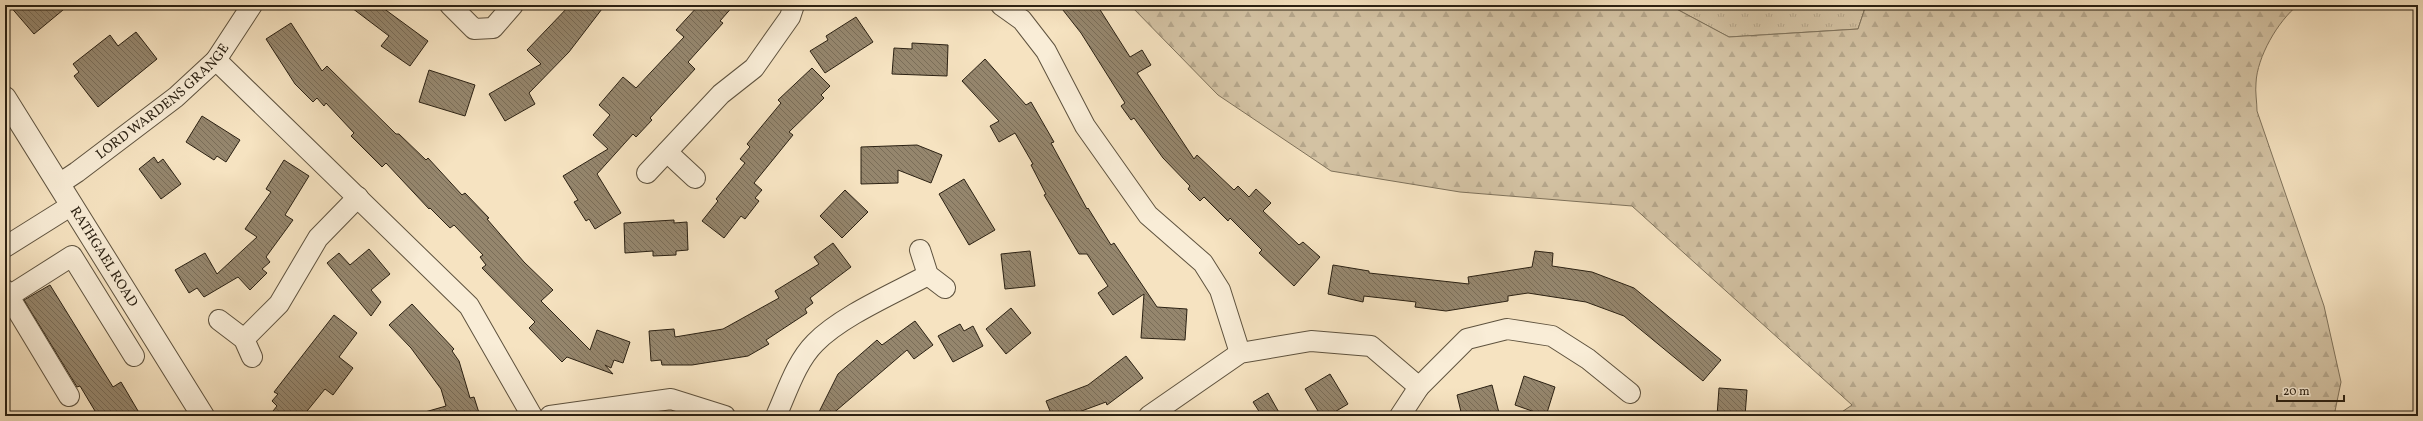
<svg xmlns="http://www.w3.org/2000/svg" width="2423" height="421" viewBox="0 0 2423 421" font-family="Vollkorn,serif">
  <style>
    .grass { fill: url(#grass-tufts); stroke: #7f725b }
    .forest { fill: url(#forest-firs); stroke: #7f725b }
    .building { fill: url(#building-back-hatch); stroke: #2b2113 }
    .lines { fill: none; stroke-linecap: round; stroke-linejoin: round }
    .minor-casing { stroke: #5e523e; stroke-width: 22 }
    .tertiary-casing { stroke: #5e523e; stroke-width: 24 }
    .minor { stroke: #f9edd7; stroke-width: 20 }
    .tertiary { stroke: #f9edd7; stroke-width: 22 }
    .labels { text-anchor: middle; dominant-baseline: central; stroke-width: 4; stroke-linejoin: round; paint-order: stroke }
    .street-label { font-size: 14px; fill: #2b2113; stroke: #f9edd7 }
  </style>
  <defs>
    <pattern id="grass-tufts" width="24" height="20" patternUnits="userSpaceOnUse"><rect width="24" height="20" fill="#d3c2a3"/><path d="M3 7l-1-3M5 7V3M7 7l1-3M15 17l-1-3M17 17v-4M19 17l1-3" fill="none" stroke="#b5a68b"/></pattern>
    <pattern id="forest-firs" width="22" height="20" patternUnits="userSpaceOnUse"><rect width="22" height="20" fill="#d3c2a3"/><path d="M5 1l3.5 6h-7zM16 11l3.5 6h-7z" fill="#b5a68b"/></pattern>
    <pattern id="building-back-hatch" width="6" height="6" patternUnits="userSpaceOnUse"><rect width="6" height="6" fill="#95866d"/><path d="M-1 5l2 2M0 0l6 6M5-1l2 2" fill="none" stroke="#7a6d58"/></pattern>
  </defs>
  <rect width="100%" height="100%" fill="#f6e3c1"/>
  <filter id="stains"><feTurbulence type="fractalNoise" baseFrequency=".005" numOctaves="4"/><feColorMatrix values="0 0 0 0 .2 0 0 0 0 .09 0 0 0 0 .02 0 0 0 .5 -.17"/></filter>
  <radialGradient id="worn" r=".72"><stop offset=".6" stop-color="#630" stop-opacity="0"/><stop offset="1" stop-color="#630" stop-opacity=".3"/></radialGradient>
  <path class="grass" d="M 1669,5 L 1866,5 L 1858,29 L 1729,37 Z"/>
  <path class="forest" d="M 1130,5 L 1669,5 L 1729,37 L 1858,29 L 1866,5 L 2298,5 C 2278,21 2257,57 2256,83 C 2255,92 2257,102 2257,111 L 2324,306 L 2341,382 L 2334,416 L 1836,416 L 1852,405 L 1632,206 L 1460,192 L 1331,171 L 1218,95 Z"/>
  <path class="building" d="M 9,5 L 69,5 L 34,34 Z
    M 348,5 L 379,5 L 428,41 L 410,66 L 381,46 L 389,36 Z
    M 570,5 L 605,5 L 569,52 L 529,93 L 535,104 L 505,121 L 489,94 L 541,64 L 527,50 Z
    M 699,5 L 734,5 L 720,21 L 723,23 L 688,62 L 695,69 L 650,118 L 652,120 L 636,137 L 633,134 L 597,174 L 621,213 L 595,229 L 589,219 L 586,221 L 574,202 L 578,200 L 563,176 L 608,149 L 593,135 L 610,115 L 599,105 L 623,77 L 636,88 L 684,37 L 676,30 Z
    M 1059,5 L 1097,5 L 1130,57 L 1142,50 L 1151,65 L 1137,73 L 1194,159 L 1197,155 L 1234,190 L 1238,186 L 1249,197 L 1256,189 L 1271,203 L 1263,211 L 1299,245 L 1303,242 L 1320,257 L 1294,286 L 1259,253 L 1262,250 L 1230,218 L 1228,221 L 1204,197 L 1200,201 L 1188,189 L 1190,186 L 1163,158 L 1134,118 L 1131,120 L 1121,106 L 1125,103 L 1081,33 Z
    M 856,17 L 873,42 L 825,73 L 810,51 L 828,40 L 826,36 Z
    M 291,23 L 322,71 L 327,66 L 396,134 L 399,134 L 426,160 L 428,158 L 462,195 L 465,193 L 489,218 L 487,219 L 524,262 L 553,290 L 541,301 L 590,350 L 597,330 L 630,342 L 623,363 L 614,360 L 611,368 L 605,365 L 613,374 L 567,357 L 562,362 L 529,328 L 535,322 L 482,268 L 486,265 L 480,257 L 483,255 L 454,225 L 450,228 L 430,208 L 429,209 L 386,163 L 382,167 L 351,136 L 354,133 L 326,103 L 324,106 L 317,98 L 313,102 L 295,84 L 266,39 Z
    M 136,32 L 157,59 L 98,107 L 74,76 L 79,72 L 73,64 L 110,35 L 118,46 Z
    M 912,43 L 948,45 L 947,76 L 892,74 L 894,48 L 912,49 Z
    M 985,59 L 1026,105 L 1031,102 L 1054,142 L 1051,143 L 1087,209 L 1088,208 L 1111,245 L 1114,243 L 1157,307 L 1187,309 L 1185,340 L 1141,338 L 1144,294 L 1113,315 L 1098,293 L 1108,286 L 1087,254 L 1079,254 L 1044,195 L 1046,194 L 1031,165 L 1033,164 L 1015,133 L 999,142 L 990,126 L 999,121 L 962,81 Z
    M 812,68 L 830,86 L 821,95 L 824,98 L 789,132 L 793,135 L 754,183 L 762,190 L 755,198 L 759,201 L 745,219 L 741,216 L 724,238 L 702,221 L 718,201 L 716,199 L 745,163 L 740,159 L 750,147 L 747,144 L 781,103 L 778,100 Z
    M 429,70 L 475,85 L 465,116 L 419,102 Z
    M 202,116 L 240,140 L 226,162 L 217,156 L 214,160 L 186,142 Z
    M 917,145 L 942,155 L 931,183 L 898,170 L 898,183 L 861,184 L 861,147 Z
    M 154,157 L 158,163 L 163,159 L 181,184 L 161,199 L 139,169 Z
    M 284,160 L 309,176 L 285,215 L 293,220 L 266,257 L 270,262 L 262,269 L 267,273 L 250,290 L 238,277 L 204,297 L 197,288 L 189,293 L 175,270 L 205,253 L 217,274 L 257,237 L 245,229 L 271,192 L 266,189 Z
    M 964,179 L 995,230 L 969,245 L 939,194 Z
    M 845,190 L 868,212 L 842,238 L 820,216 Z
    M 674,220 L 674,223 L 687,222 L 688,250 L 676,251 L 676,255 L 653,256 L 653,251 L 625,253 L 624,223 Z
    M 833,243 L 851,267 L 810,298 L 813,303 L 805,309 L 807,313 L 766,340 L 769,344 L 748,356 L 692,365 L 662,365 L 661,360 L 651,361 L 649,331 L 674,329 L 675,337 L 723,329 L 779,298 L 775,291 L 819,264 L 814,257 Z
    M 369,249 L 390,274 L 371,290 L 381,302 L 371,316 L 327,263 L 339,253 L 350,265 Z
    M 1030,251 L 1035,286 L 1005,289 L 1001,254 Z
    M 1535,251 L 1553,253 L 1552,266 L 1592,272 L 1634,288 L 1721,360 L 1703,381 L 1624,316 L 1586,302 L 1528,293 L 1508,296 L 1508,301 L 1446,311 L 1415,307 L 1416,302 L 1364,296 L 1363,302 L 1328,294 L 1333,265 L 1369,271 L 1369,273 L 1469,284 L 1468,277 L 1532,267 Z
    M 50,285 L 113,387 L 121,382 L 141,416 L 98,416 L 80,386 L 77,387 L 24,300 Z
    M 412,304 L 454,349 L 452,351 L 459,361 L 470,398 L 474,397 L 480,416 L 426,416 L 425,412 L 446,406 L 441,389 L 411,348 L 389,325 Z
    M 1011,308 L 1031,333 L 1006,354 L 986,329 Z
    M 334,315 L 357,333 L 339,357 L 353,368 L 333,395 L 325,389 L 303,416 L 269,416 L 277,406 L 272,401 L 278,394 L 274,392 Z
    M 915,321 L 933,345 L 914,359 L 907,350 L 830,416 L 817,416 L 838,374 L 877,340 L 882,345 Z
    M 960,324 L 964,331 L 973,326 L 983,346 L 953,362 L 938,336 Z
    M 1126,356 L 1143,378 L 1107,405 L 1106,402 L 1068,416 L 1052,416 L 1046,401 L 1088,385 Z
    M 1330,374 L 1348,404 L 1328,416 L 1321,416 L 1305,389 Z
    M 1524,376 L 1555,387 L 1546,416 L 1515,405 Z
    M 1492,385 L 1499,413 L 1488,416 L 1462,416 L 1457,395 Z
    M 1719,388 L 1747,390 L 1745,416 L 1717,416 Z
    M 1268,393 L 1281,416 L 1262,416 L 1253,402 Z"/>
  <g class="lines">
    <defs>
      <g id="minor">
        <path d="M 450,5 L 474,29 L 493,28 L 513,5"/>
        <path d="M 1001,5 L 1022,20 L 1046,51 L 1085,126 L 1148,215 L 1203,263 L 1220,290 L 1240,353"/>
        <path d="M 216,60 L 469,306 L 532,416"/>
        <path d="M 667,152 L 695,178"/>
        <path d="M 647,173 L 721,94 L 754,68 L 790,17 L 794,5"/>
        <path id="s1" d="M 59,184 L 77,172 L 176,97 L 216,60 L 252,5"/>
        <path d="M 5,247 L 72,205"/>
        <path d="M 920,250 L 928,275 L 945,288"/>
        <path d="M 5,290 L 69,396"/>
        <path d="M 9,296 L 72,256 L 134,356"/>
        <path d="M 219,320 L 244,339 L 252,357"/>
        <path d="M 244,339 L 279,304 L 318,238 L 358,197"/>
        <path d="M 550,416 L 671,399 L 725,416"/>
        <path d="M 776,416 C 787,392 796,362 815,343 C 841,316 895,293 928,275"/>
        <path d="M 1149,416 L 1240,353 L 1311,341 L 1371,346 L 1419,387"/>
        <path d="M 1400,416 L 1419,387 L 1467,339 L 1507,329 L 1552,336 L 1588,359 L 1630,393"/>
      </g>
      <g id="tertiary">
        <path id="s2" d="M 5,98 L 203,416"/>
      </g>
    </defs>
    <use href="#minor" class="minor-casing"/>
    <use href="#tertiary" class="tertiary-casing"/>
    <use href="#minor" class="minor"/>
    <use href="#tertiary" class="tertiary"/>
  </g>
  <g class="labels">
    <g class="street-label">
      <text stroke="none"><textPath href="#s1" startOffset="133">LORD WARDENS GRANGE</textPath></text>
      <text stroke="none"><textPath href="#s2" startOffset="187">RATHGAEL ROAD</textPath></text>
    </g>
  </g>
  <rect width="2423" height="421" fill="none" stroke="#f6e3c1" stroke-width="20"/>
  <rect x="6" y="6" width="2411" height="409" fill="none" stroke="#2b2113" stroke-width="2"/>
  <rect x="10" y="10" width="2403" height="401" fill="none" stroke="#2b2113"/>
  <path d="M2277 395v6h67v-6" fill="none" stroke="#2b2113" stroke-width="2"/>
  <text x="2283" y="395" font-size="12" fill="#2b2113" stroke="#f9edd7" stroke-width="3" paint-order="stroke">20 m</text>
  <rect width="100%" height="100%" filter="url(#stains)"/>
  <rect width="100%" height="100%" fill="url(#worn)"/>
</svg>
